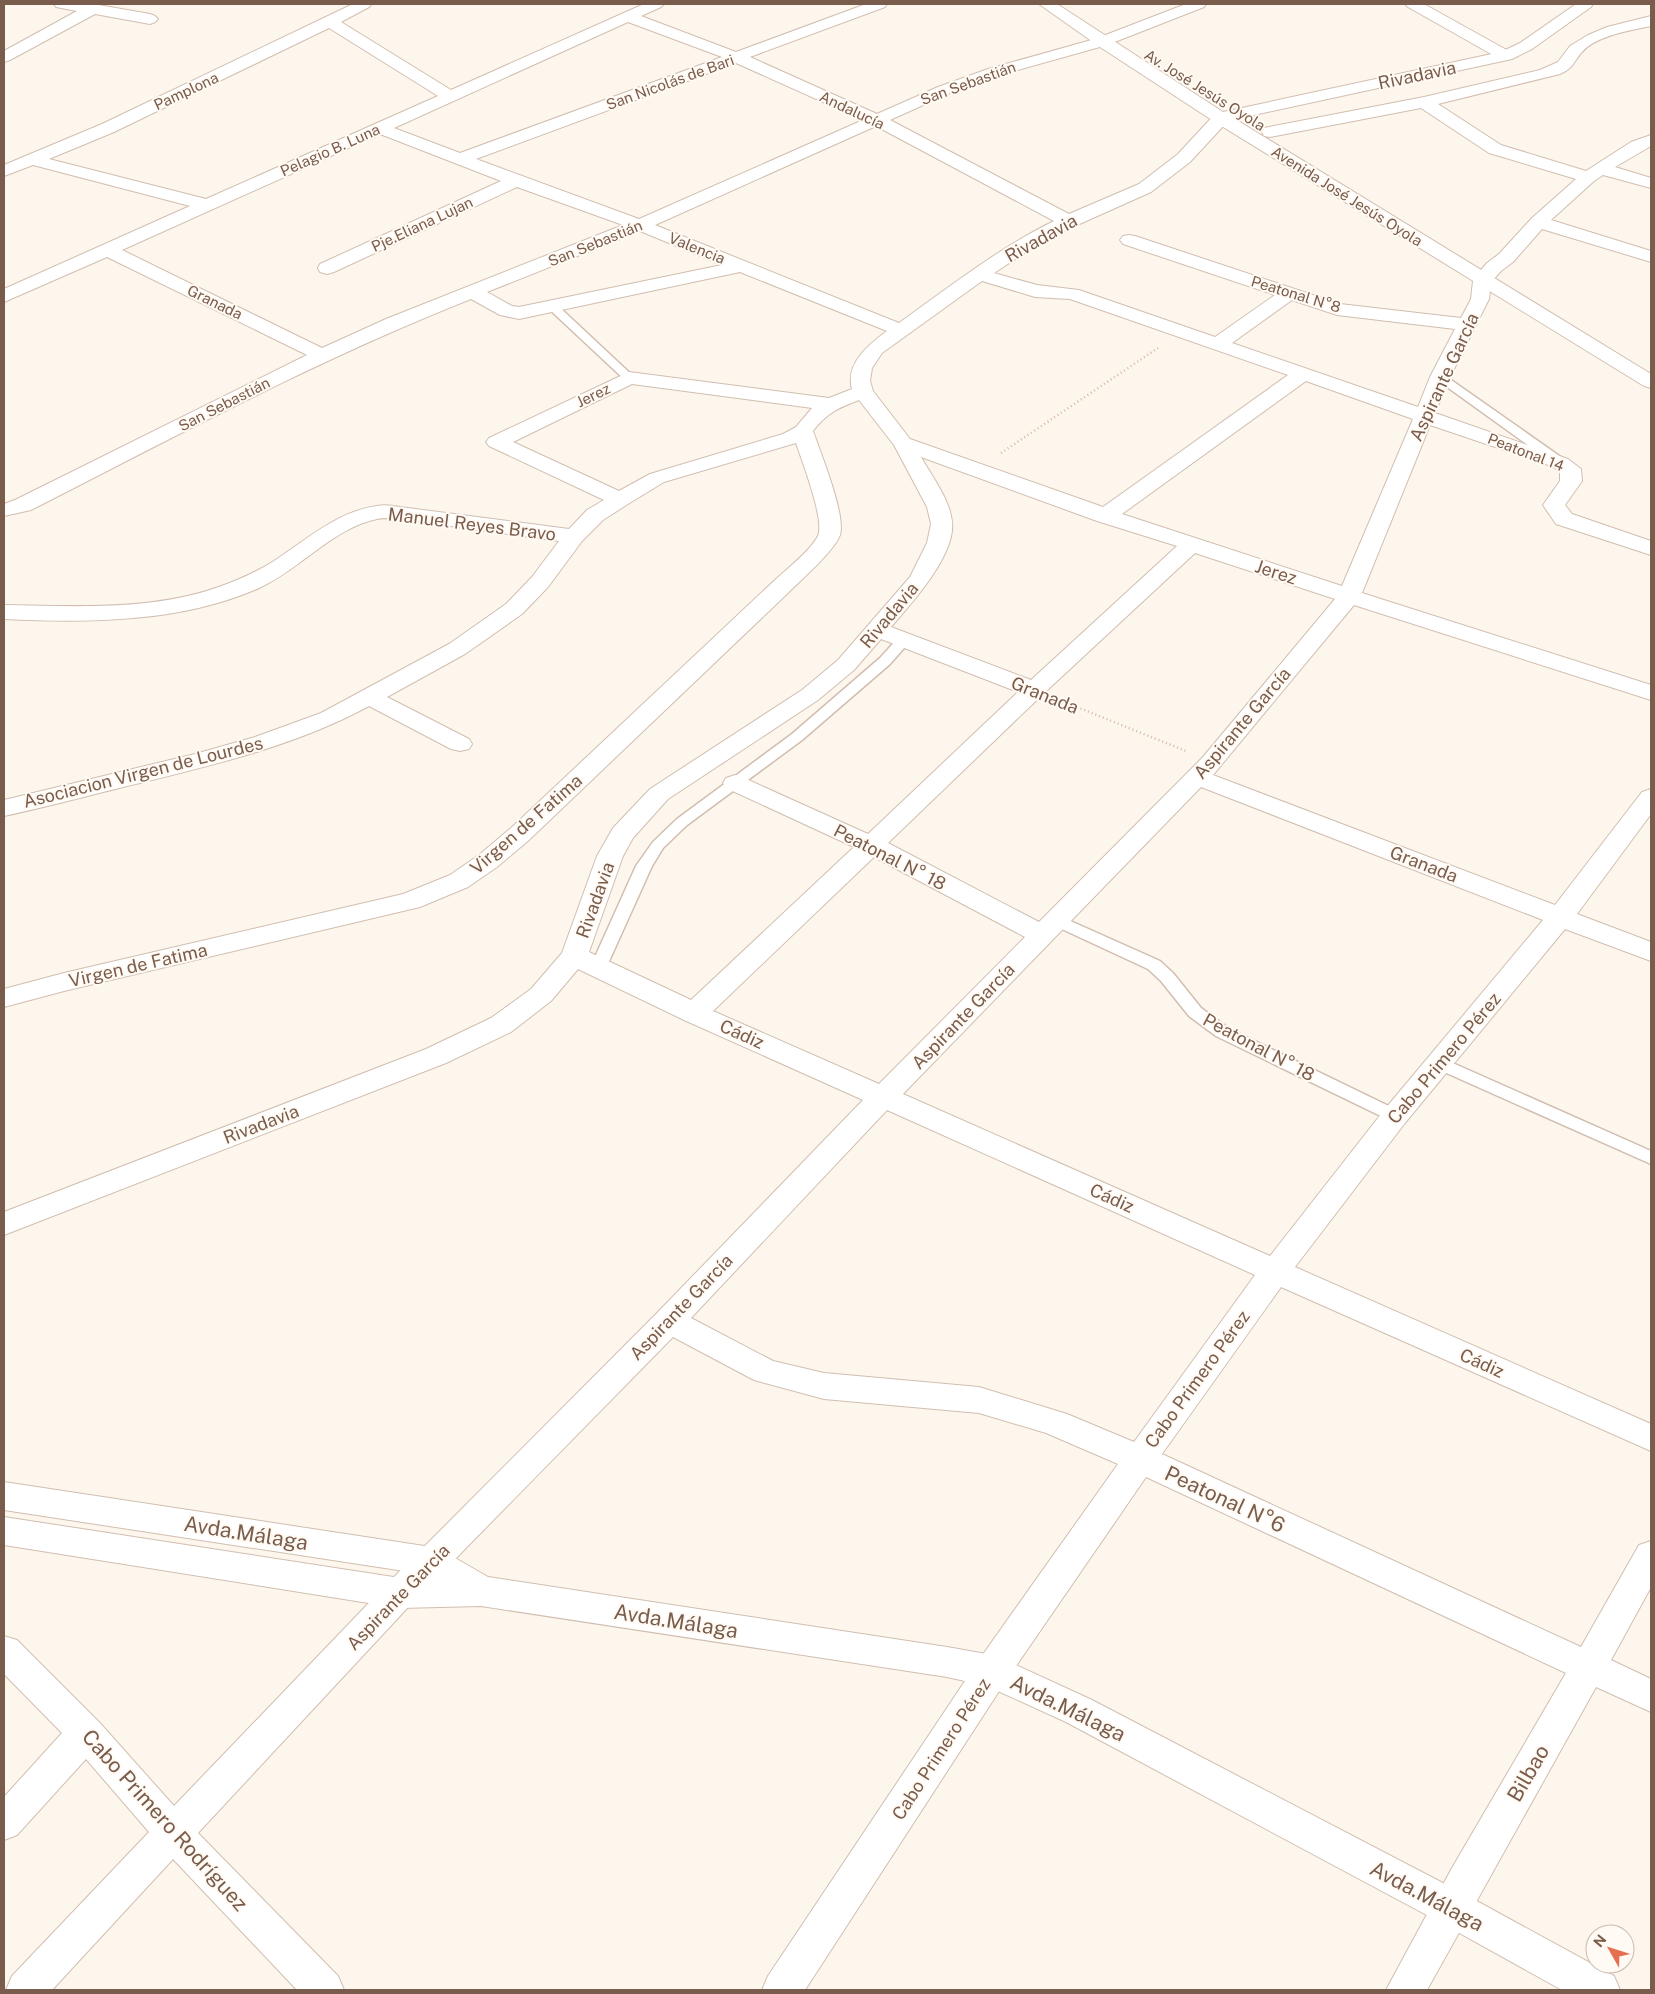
<svg xmlns="http://www.w3.org/2000/svg" width="1655" height="1994" viewBox="0 0 1655 1994" font-family="'Public Sans',sans-serif">
  <style>
    .lines { fill: none; stroke-linecap: round; stroke-linejoin: round }
    .service-casing { stroke: #d1beb0; stroke-width: 3 }
    .minor-casing { stroke: #d1beb0; stroke-width: 2 }
    .tertiary-casing { stroke: #d1beb0; stroke-width: 2 }
    .path { stroke: #d9b8a5; stroke-width: 2.5; stroke-dasharray: 1 3; stroke-linecap: butt }
    .service { fill: #fff; fill-rule: evenodd }
    .minor { fill: #fff; fill-rule: evenodd }
    .tertiary { fill: #fff; fill-rule: evenodd }
    .labels { text-anchor: middle; dominant-baseline: central; stroke-width: 4; stroke-linejoin: round; paint-order: stroke }
    .far-street-label { font-size: 15px; fill: #7a5c4d; stroke: #fffaf3 }
    .street-label { font-size: 18px; fill: #7a5c4d; stroke: #fffaf3 }
    .near-street-label { font-size: 21px; fill: #7a5c4d; stroke: #fffaf3 }
  </style>
  <rect width="100%" height="100%" fill="#fdf6ec"/>
  <g class="lines">
    <defs>
      <path id="service" d="M 553,304 L 557,305 L 633,376 L 635,378 L 633,380 L 625,380 L 549,309 L 547,307 L 549,305 Z
        M 1440,373 L 1444,375 L 1565,460 L 1567,463 L 1565,466 L 1557,466 L 1436,379 L 1434,377 L 1436,375 Z
        M 904,636 L 911,640 L 890,664 L 802,740 L 687,825 L 663,848 L 652,866 L 606,968 L 604,972 L 598,973 L 592,972 L 590,968 L 636,866 L 653,842 L 677,819 L 792,734 L 880,658 L 899,637 Z
        M 1057,915 L 1160,961 L 1173,973 L 1201,1008 L 1228,1028 L 1401,1112 L 1404,1116 L 1401,1120 L 1395,1122 L 1389,1120 L 1216,1036 L 1189,1016 L 1161,981 L 1148,969 L 1051,924 L 1049,920 L 1051,916 Z
        M 1439,1057 L 1651,1151 L 1651,1164 L 1433,1067 L 1431,1063 L 1433,1059 Z"/>
      <path id="minor" d="M 54,4 L 93,4 L 150,14 L 155,16 L 158,19 L 155,22 L 150,24 L 95,14 L 10,60 L 4,62 L 4,51 L 77,11 L 56,7 Z
        M 353,4 L 372,4 L 369,7 L 341,22 L 451,90 L 644,4 L 664,4 L 661,7 L 641,16 L 736,52 L 866,4 L 887,4 L 885,7 L 750,57 L 877,114 L 938,87 L 988,69 L 1095,39 L 1186,4 L 1206,4 L 1204,7 L 1107,45 L 1000,75 L 950,93 L 890,120 L 1069,214 L 1139,184 L 1178,154 L 1215,114 L 1227,114 L 1229,118 L 1227,122 L 1190,162 L 1151,192 L 1046,239 L 994,273 L 1037,285 L 1079,290 L 1215,337 L 1275,295 L 1123,244 L 1120,240 L 1123,236 L 1129,235 L 1135,236 L 1340,304 L 1461,318 L 1471,299 L 1473,281 L 1475,277 L 1487,263 L 1499,254 L 1532,218 L 1576,179 L 1489,153 L 1421,108 L 1270,137 L 1264,136 L 1262,132 L 1264,128 L 1424,97 L 1540,70 L 1558,62 L 1570,46 L 1588,35 L 1607,27 L 1651,16 L 1651,26 C 1632,30 1595,36 1582,52 C 1573,62 1574,68 1560,74 L 1438,104 L 1501,145 L 1586,171 L 1631,142 L 1651,135 L 1651,146 L 1615,167 L 1651,178 L 1651,188 L 1603,175 L 1594,181 L 1551,220 L 1651,251 L 1651,262 L 1542,229 L 1513,262 L 1501,271 L 1491,282 L 1489,299 L 1450,377 L 1435,413 L 1568,459 L 1581,469 L 1582,481 L 1565,505 L 1572,514 L 1651,541 L 1651,555 L 1556,524 L 1543,505 L 1560,481 L 1560,472 L 1554,467 L 1430,425 L 1362,593 L 1651,685 L 1651,700 L 1354,605 L 1213,775 L 1555,905 L 1642,792 L 1651,789 L 1651,814 L 1577,914 L 1651,942 L 1651,961 L 1565,929 L 1405,1123 L 1295,1267 L 1651,1424 L 1651,1451 L 1281,1287 L 1162,1454 L 1581,1647 L 1639,1545 L 1651,1541 L 1651,1587 L 1611,1660 L 1651,1679 L 1651,1712 L 1596,1687 L 1427,1990 L 1386,1990 L 1452,1868 L 1566,1673 L 1146,1477 L 1005,1682 L 805,1990 L 762,1990 L 768,1976 L 979,1660 L 1118,1464 L 1046,1433 L 979,1413 L 824,1399 L 754,1380 L 673,1337 L 412,1603 L 198,1833 L 338,1976 L 344,1990 L 297,1990 L 173,1859 L 52,1990 L 6,1990 L 12,1976 L 149,1832 L 86,1759 L 17,1835 L 4,1840 L 4,1797 L 62,1733 L 4,1674 L 4,1636 L 17,1640 L 99,1722 L 174,1806 L 388,1583 L 658,1312 L 863,1100 L 684,1020 L 578,969 L 551,1001 L 511,1032 L 446,1063 L 4,1235 L 4,1212 L 426,1049 L 491,1018 L 531,989 L 562,953 L 597,856 L 613,828 L 650,789 L 802,690 L 838,660 L 910,577 L 927,543 L 931,524 L 927,507 L 894,445 L 859,400 C 838,408 827,413 813,431 C 821,454 846,515 840,535 C 835,550 803,578 791,590 L 529,840 L 497,867 L 468,887 L 420,907 L 64,991 L 4,1007 L 4,989 L 64,973 L 403,894 L 450,875 L 479,855 L 511,828 L 775,580 C 788,568 810,551 818,536 C 825,520 802,461 796,443 L 664,482 L 628,504 L 603,520 L 582,541 L 548,587 L 522,614 L 465,654 L 387,697 L 469,739 L 472,744 L 469,749 L 460,751 L 451,749 L 369,706 C 299,744 221,763 144,782 C 97,793 51,806 4,816 L 4,800 L 195,754 L 255,737 L 321,713 L 449,644 L 506,604 L 532,577 L 559,541 L 400,519 C 393,519 385,517 377,519 C 335,527 299,570 259,588 C 180,623 88,623 4,619 L 4,605 C 74,606 148,611 216,588 C 236,581 255,573 274,561 C 306,540 338,511 377,506 C 385,504 393,506 400,507 L 569,529 L 587,510 L 604,500 L 489,446 L 486,442 L 489,438 L 629,372 L 829,398 L 852,389 C 845,364 868,345 887,331 L 740,272 L 519,319 L 500,315 L 471,299 C 319,359 176,436 31,510 L 4,516 L 4,504 L 15,500 L 307,355 L 107,257 L 4,302 L 4,289 L 190,206 L 33,165 L 4,176 L 4,165 L 102,124 ZM 628,22 L 722,57 L 460,153 L 394,128 ZM 329,28 L 438,96 L 206,199 L 49,159 L 114,132 ZM 736,63 L 863,120 L 639,219 L 476,159 ZM 876,126 L 1054,221 C 999,248 949,287 899,323 L 655,225 ZM 380,134 L 501,181 L 320,264 L 318,268 L 320,272 L 327,274 L 334,272 L 517,187 L 623,225 L 386,319 L 322,348 L 122,250 ZM 640,231 L 722,265 L 519,307 L 512,306 L 487,292 ZM 982,281 L 1035,297 L 1070,299 L 1288,375 L 1103,507 L 910,439 L 873,391 L 870,381 L 872,368 L 882,353 ZM 1292,300 L 1337,315 L 1455,329 L 1430,377 L 1418,407 L 1232,343 ZM 1306,381 L 1413,419 L 1342,586 L 1122,514 ZM 632,384 L 812,408 L 796,427 L 783,434 L 650,474 L 619,491 L 513,442 ZM 921,457 L 1097,521 L 1177,546 L 1031,680 L 891,627 C 911,604 956,555 952,522 C 950,499 932,477 921,457 ZM 1195,553 L 1335,599 L 1203,757 L 1039,922 L 888,843 L 1042,695 ZM 881,639 L 1018,692 L 868,834 L 744,778 L 735,775 L 726,778 L 723,783 L 726,788 L 854,847 L 691,1000 L 589,952 L 623,856 L 633,838 L 668,799 L 818,700 L 854,670 ZM 1201,787 L 1543,920 L 1385,1109 L 1270,1256 L 903,1094 ZM 874,857 L 1025,937 L 879,1084 L 713,1011 ZM 887,1110 L 1255,1275 L 1134,1442 L 1067,1414 L 979,1387 L 824,1373 L 773,1361 L 691,1318 Z
        M 1405,4 L 1424,4 L 1512,53 L 1514,56 L 1512,59 L 1500,59 L 1408,7 Z"/>
      <path id="tertiary" d="M 1039,4 L 1057,4 L 1223,112 L 1501,52 L 1520,43 L 1576,4 L 1593,4 L 1591,7 L 1532,49 L 1512,59 L 1235,119 L 1651,374 L 1651,388 L 1644,386 L 1215,122 L 1100,47 Z
        M 4,1482 L 431,1547 L 443,1551 L 488,1577 L 947,1647 L 992,1655 L 1005,1660 L 1092,1700 L 1464,1894 L 1614,1976 L 1620,1990 L 1562,1990 L 1436,1920 L 1066,1722 L 987,1686 L 947,1677 L 481,1606 L 400,1608 L 4,1545 L 4,1517 L 400,1578 L 429,1578 L 424,1574 L 4,1510 Z"/>
    </defs>
    <use href="#service" class="service-casing"/>
    <use href="#minor" class="minor-casing"/>
    <use href="#tertiary" class="tertiary-casing"/>
    <path class="path" d="M 1001,453 L 1158,348
      M 1062,701 L 1186,751"/>
    <use href="#service" class="service"/>
    <use href="#minor" class="minor"/>
    <use href="#tertiary" class="tertiary"/>
  </g>
  <g class="labels">
    <g class="far-street-label">
      <text transform="translate(670 82) rotate(-20)">San Nicolás de Bari</text>
      <text transform="translate(968 83) rotate(-20)">San Sebastián</text>
      <text transform="translate(1205 90) rotate(32)">Av. José Jesús Oyola</text>
      <text transform="translate(186 91) rotate(-25)">Pamplona</text>
      <text transform="translate(852 110) rotate(25)">Andalucía</text>
      <text transform="translate(330 150) rotate(-24)">Pelagio B. Luna</text>
      <text transform="translate(1347 196) rotate(32)">Avenida José Jesús Oyola</text>
      <text transform="translate(422 224) rotate(-25)">Pje.Eliana Lujan</text>
      <text transform="translate(595 243) rotate(-22)">San Sebastián</text>
      <text transform="translate(697 248) rotate(22)">Valencia</text>
      <text transform="translate(1296 294) rotate(17)">Peatonal N°8</text>
      <text transform="translate(215 302) rotate(26)">Granada</text>
      <text transform="translate(593 395) rotate(-26)">Jerez</text>
      <text transform="translate(224 404) rotate(-27)">San Sebastián</text>
      <text transform="translate(1526 452) rotate(21)">Peatonal 14</text>
    </g>
    <g class="street-label">
      <text transform="translate(1417 75) rotate(-12)">Rivadavia</text>
      <text transform="translate(1041 238) rotate(-29)">Rivadavia</text>
      <text transform="translate(1444 377) rotate(-65)">Aspirante García</text>
      <text transform="translate(472 524) rotate(7)">Manuel Reyes Bravo</text>
      <text transform="translate(1276 572) rotate(18)">Jerez</text>
      <text transform="translate(889 615) rotate(-50)">Rivadavia</text>
      <text transform="translate(1045 695) rotate(22)">Granada</text>
      <text transform="translate(1242 723) rotate(-50)">Aspirante García</text>
      <text transform="translate(143 772) rotate(-14)">Asociacion Virgen de Lourdes</text>
      <text transform="translate(526 824) rotate(-41)">Virgen de Fatima</text>
      <text transform="translate(890 857) rotate(27)">Peatonal N° 18</text>
      <text transform="translate(1424 864) rotate(21)">Granada</text>
      <text transform="translate(595 900) rotate(-70)">Rivadavia</text>
      <text transform="translate(138 965) rotate(-13)">Virgen de Fatima</text>
      <text transform="translate(963 1016) rotate(-46)">Aspirante García</text>
      <text transform="translate(742 1034) rotate(24)">Cádiz</text>
      <text transform="translate(1259 1047) rotate(28)">Peatonal N° 18</text>
      <text transform="translate(1444 1058) rotate(-50)">Cabo Primero Pérez</text>
      <text transform="translate(261 1124) rotate(-21)">Rivadavia</text>
      <text transform="translate(1112 1198) rotate(24)">Cádiz</text>
      <text transform="translate(681 1307) rotate(-46)">Aspirante García</text>
      <text transform="translate(1482 1363) rotate(24)">Cádiz</text>
      <text transform="translate(1197 1379) rotate(-54)">Cabo Primero Pérez</text>
      <text transform="translate(398 1597) rotate(-46)">Aspirante García</text>
      <text transform="translate(941 1749) rotate(-57)">Cabo Primero Pérez</text>
    </g>
    <g class="near-street-label">
      <text transform="translate(1225 1499) rotate(25)">Peatonal N°6</text>
      <text transform="translate(246 1533) rotate(9)">Avda.Málaga</text>
      <text transform="translate(676 1621) rotate(9)">Avda.Málaga</text>
      <text transform="translate(1068 1708) rotate(26)">Avda.Málaga</text>
      <text transform="translate(1528 1773) rotate(-60)">Bilbao</text>
      <text transform="translate(165 1820) rotate(48)">Cabo Primero Rodríguez</text>
      <text transform="translate(1427 1896) rotate(28)">Avda.Málaga</text>
    </g>
  </g>
  <rect width="1655" height="1994" fill="none" stroke="#7a5c4d" stroke-width="10"/>
  <g transform="translate(1610 1949) rotate(309)"><circle r="24" fill="#fffaf3" stroke="#cabbb1"/>
  <path d="M0-4L9 19L0 12L-9 19Z" fill="#e76f51"/>
  <text y="-8" font-size="14" font-weight="bold" text-anchor="middle" fill="#7a5c4d">N</text>
  </g>
</svg>
